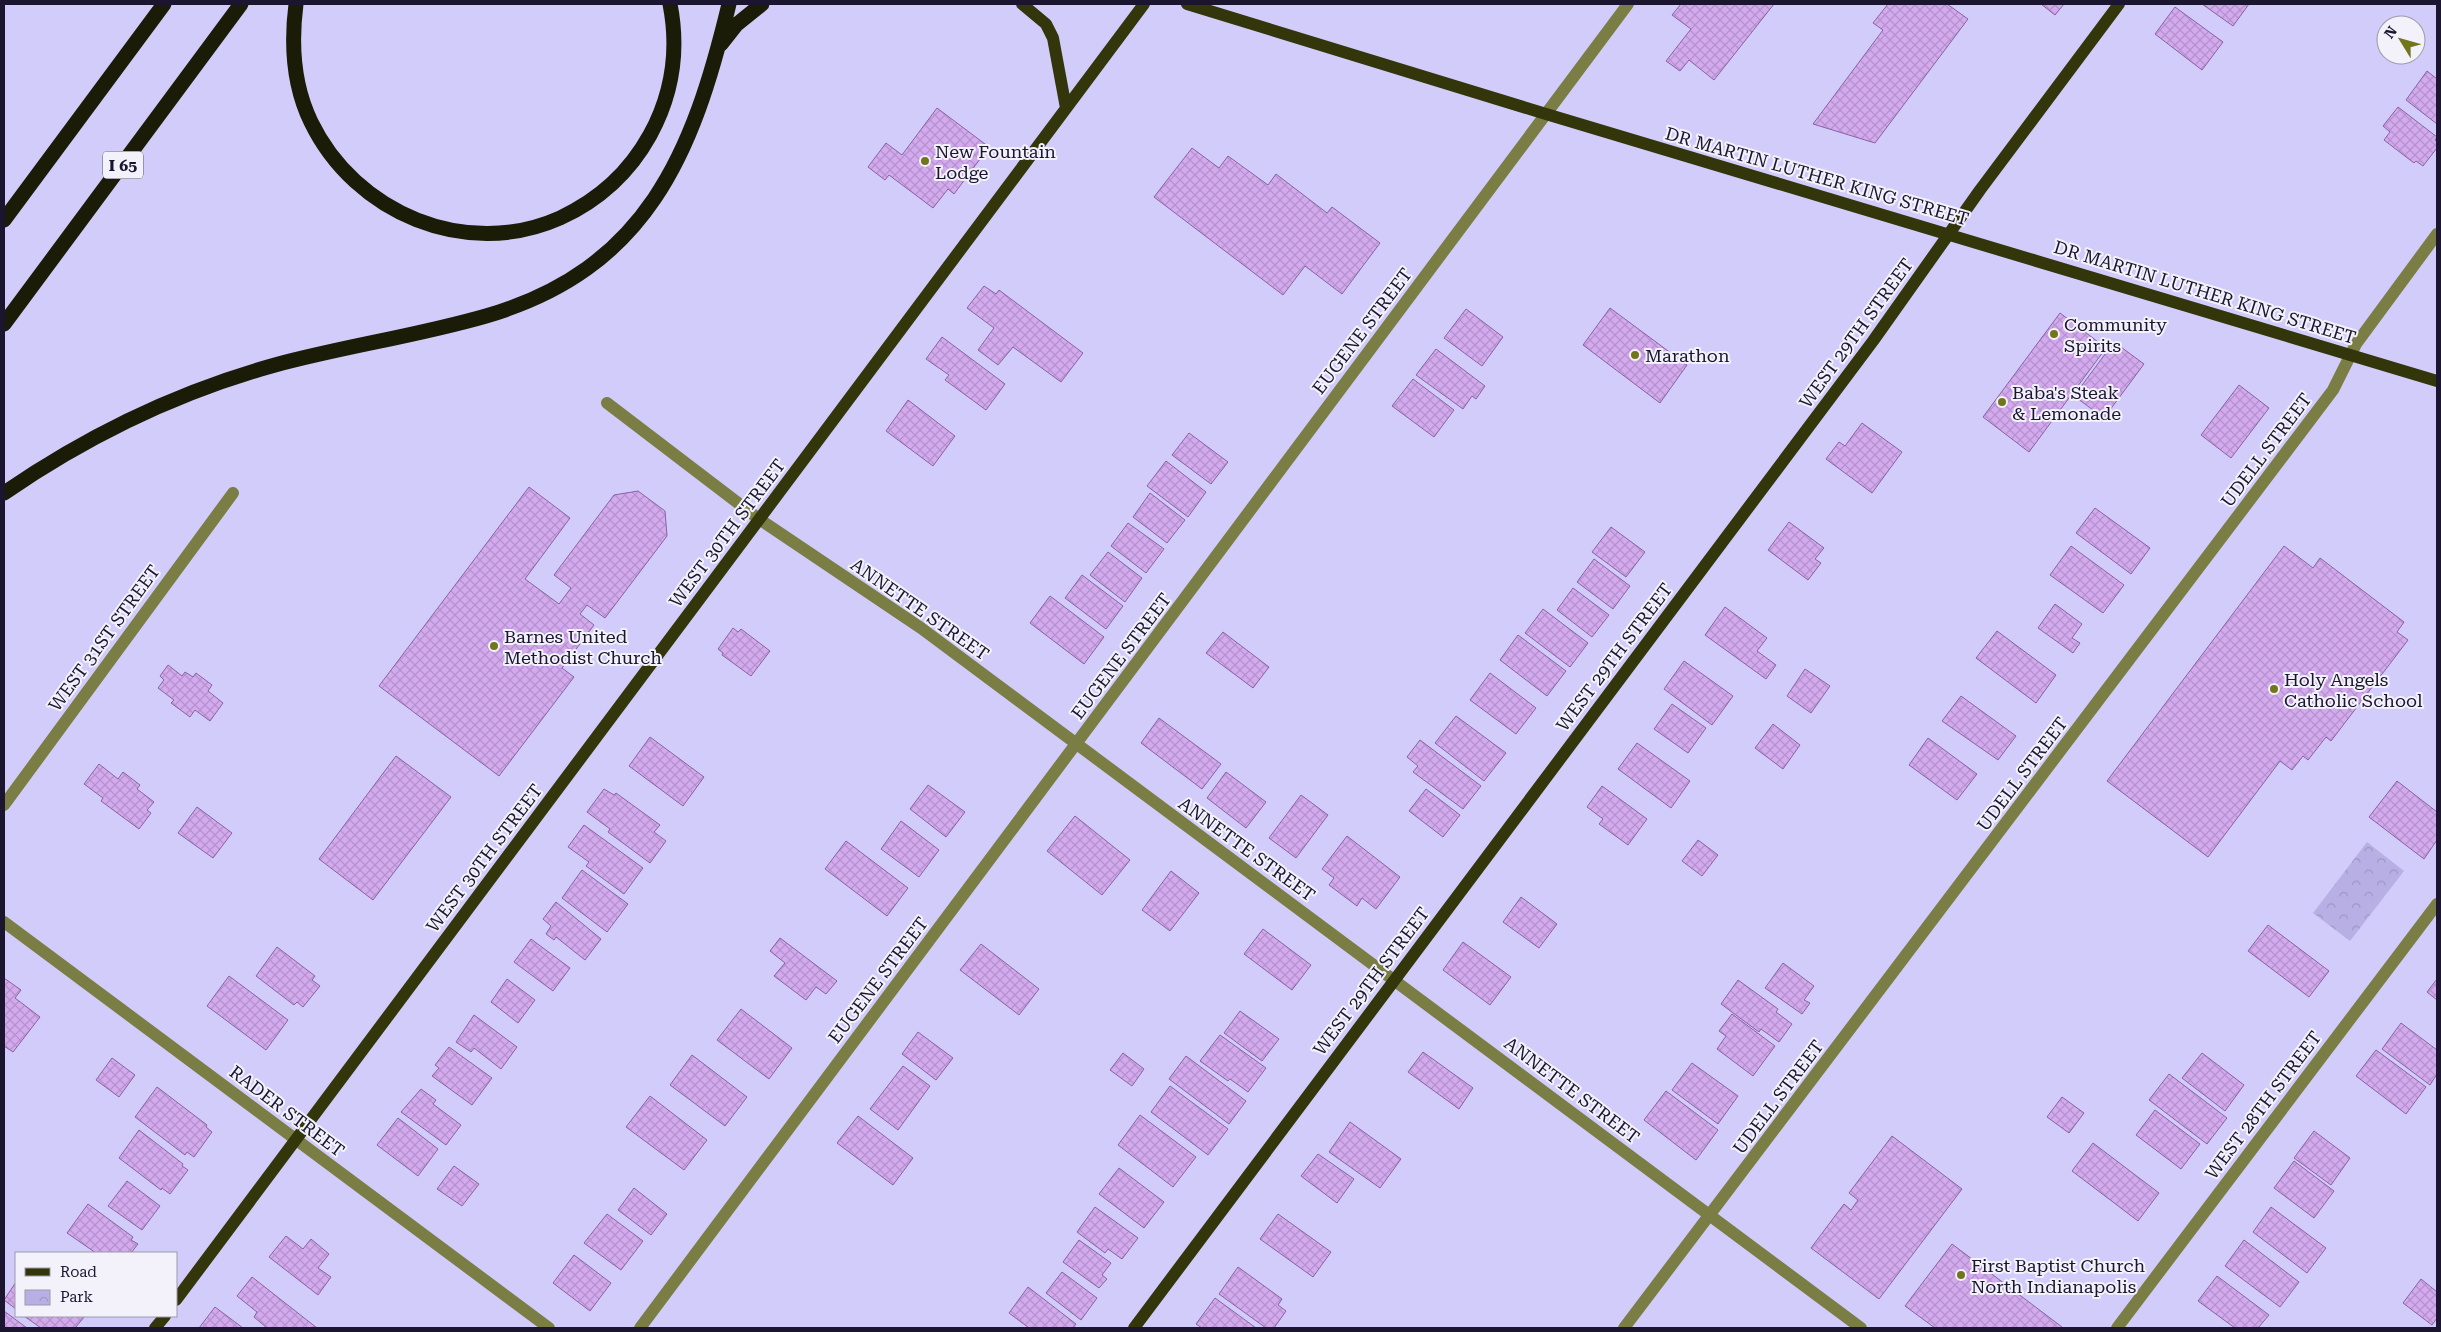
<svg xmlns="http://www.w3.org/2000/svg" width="2441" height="1332" viewBox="0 0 2441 1332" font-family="'Roboto Serif',serif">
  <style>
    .park { fill: url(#park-crowns) }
    .building { fill: url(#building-cross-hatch); stroke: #8a62a2 }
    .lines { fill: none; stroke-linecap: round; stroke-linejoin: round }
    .minor { stroke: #7a7d44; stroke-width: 12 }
    .major { stroke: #33350b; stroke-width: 12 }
    .highway { stroke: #1b1c07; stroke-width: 15 }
    .poi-dot { fill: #71751c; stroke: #f3f2fa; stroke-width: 2 }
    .labels { text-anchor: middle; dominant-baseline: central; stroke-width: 4; stroke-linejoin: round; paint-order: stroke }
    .shield { fill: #f3f2fa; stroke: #5c576d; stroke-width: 1 }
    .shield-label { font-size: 16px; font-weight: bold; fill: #1b1530 }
    .poi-label { font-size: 18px; fill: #1b1530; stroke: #f3f2fa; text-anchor: start }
    .street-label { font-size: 18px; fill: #1b1530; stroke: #f3f2fa }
  </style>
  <defs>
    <pattern id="park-crowns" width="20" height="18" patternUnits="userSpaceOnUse" patternTransform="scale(1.25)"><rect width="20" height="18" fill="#b8b0e5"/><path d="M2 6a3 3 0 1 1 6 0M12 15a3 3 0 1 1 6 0" fill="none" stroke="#9e96c5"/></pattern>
    <pattern id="building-cross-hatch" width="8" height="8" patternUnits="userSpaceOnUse" patternTransform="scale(1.25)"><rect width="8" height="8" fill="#d4aaef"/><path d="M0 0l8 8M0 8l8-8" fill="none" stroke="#b591cd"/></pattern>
  </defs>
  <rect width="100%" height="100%" fill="#d2ccfa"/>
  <path class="park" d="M 2367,842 L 2404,871 L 2350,941 L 2313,913 Z"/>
  <path class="building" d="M 1681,4 L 1774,4 L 1714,80 L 1689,60 L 1680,71 L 1666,61 L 1691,29 L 1672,15 Z
    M 1888,4 L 1947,4 L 1968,19 L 1875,143 L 1813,124 L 1883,30 L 1873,23 Z
    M 2041,4 L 2064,4 L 2055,15 Z
    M 2202,4 L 2249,4 L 2233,26 Z
    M 2175,7 L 2223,42 L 2202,70 L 2155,34 Z
    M 2427,71 L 2437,79 L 2437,124 L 2406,100 Z
    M 2398,107 L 2437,137 L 2435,140 L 2437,142 L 2437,148 L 2423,166 L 2416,161 L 2414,163 L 2384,140 L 2390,132 L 2383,126 Z
    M 937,108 L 989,147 L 954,194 L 948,189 L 933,208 L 889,175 L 885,180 L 868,167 L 886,143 L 902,155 Z
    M 1192,148 L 1219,168 L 1228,156 L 1268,185 L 1276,174 L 1327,213 L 1332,207 L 1380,243 L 1342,294 L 1305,266 L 1283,295 L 1154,197 Z
    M 984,286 L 996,294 L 999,290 L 1083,353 L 1061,382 L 1013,347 L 998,365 L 978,350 L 994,328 L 967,308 Z
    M 1610,308 L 1687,365 L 1660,403 L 1583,345 Z
    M 1466,309 L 1503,337 L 1482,366 L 1444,338 Z
    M 2060,313 L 2106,348 L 2029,452 L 1983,417 Z
    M 942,337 L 1005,384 L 986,410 L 945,380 L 949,375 L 926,359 Z
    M 2114,342 L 2144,364 L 2104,418 L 2074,396 Z
    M 1436,349 L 1485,386 L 1476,399 L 1472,396 L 1463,409 L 1416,375 Z
    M 1413,379 L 1454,410 L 1434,437 L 1392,406 Z
    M 2239,385 L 2269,408 L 2231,458 L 2201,435 Z
    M 908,400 L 955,436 L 933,466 L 886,431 Z
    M 1862,423 L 1902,452 L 1872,493 L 1826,459 L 1839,442 L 1845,446 Z
    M 1189,433 L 1228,462 L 1211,484 L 1172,455 Z
    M 1166,461 L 1206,492 L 1188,517 L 1147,486 Z
    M 529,487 L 570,518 L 525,579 L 559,604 L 571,588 L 554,575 L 614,495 L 638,491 L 665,511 L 667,536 L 605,618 L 587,605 L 580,614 L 594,625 L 562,668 L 574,677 L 499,776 L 379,686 Z
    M 1150,493 L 1185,520 L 1167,543 L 1133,517 Z
    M 2095,508 L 2150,548 L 2131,574 L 2076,533 Z
    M 1789,522 L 1824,548 L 1815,559 L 1821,563 L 1808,580 L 1768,550 Z
    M 1128,523 L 1164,549 L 1146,573 L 1111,546 Z
    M 1611,527 L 1645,552 L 1626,577 L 1592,552 Z
    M 2071,546 L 2124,585 L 2103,613 L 2050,575 Z
    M 2284,546 L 2313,568 L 2320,558 L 2404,622 L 2397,632 L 2408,640 L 2331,741 L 2326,737 L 2308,760 L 2303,756 L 2292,770 L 2280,761 L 2208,857 L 2107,781 Z
    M 1108,552 L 1142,578 L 1125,602 L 1090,575 Z
    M 1594,559 L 1630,586 L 1613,609 L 1577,582 Z
    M 1082,575 L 1123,606 L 1106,629 L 1065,598 Z
    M 1573,588 L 1609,615 L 1592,637 L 1557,610 Z
    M 1050,596 L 1104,637 L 1084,664 L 1030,623 Z
    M 2055,604 L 2082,624 L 2072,638 L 2080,643 L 2073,653 L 2038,628 Z
    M 1725,607 L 1767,638 L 1757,651 L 1776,665 L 1766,679 L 1705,635 Z
    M 1543,609 L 1588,643 L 1570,667 L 1525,633 Z
    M 733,628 L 738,632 L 741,629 L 770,651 L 751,676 L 722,655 L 723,653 L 718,649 Z
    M 1997,631 L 2056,675 L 2036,703 L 1976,658 Z
    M 1223,632 L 1269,667 L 1253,688 L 1206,653 Z
    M 1518,635 L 1566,671 L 1547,696 L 1500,660 Z
    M 1684,661 L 1733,696 L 1712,725 L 1664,689 Z
    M 168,665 L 182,676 L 185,672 L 193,677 L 196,673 L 212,685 L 208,691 L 223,703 L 210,721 L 195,710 L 190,717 L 171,703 L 174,700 L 158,688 L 164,680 L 160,676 Z
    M 1805,669 L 1830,686 L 1811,713 L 1787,696 Z
    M 1490,673 L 1536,708 L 1516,734 L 1470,700 Z
    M 1961,696 L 2016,736 L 1998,760 L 1942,721 Z
    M 1672,704 L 1706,728 L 1688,753 L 1654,729 Z
    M 1456,716 L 1506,753 L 1484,781 L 1435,743 Z
    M 1159,718 L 1221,764 L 1202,789 L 1141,743 Z
    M 1773,724 L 1800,745 L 1783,769 L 1755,748 Z
    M 650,737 L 704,777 L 683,806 L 629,766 Z
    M 1928,738 L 1977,774 L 1957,800 L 1909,765 Z
    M 1420,740 L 1481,786 L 1463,809 L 1413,772 L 1418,766 L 1407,757 Z
    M 1637,743 L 1690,781 L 1671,808 L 1618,769 Z
    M 396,756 L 451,797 L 373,900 L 319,859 Z
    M 99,764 L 118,779 L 123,772 L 140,785 L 137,789 L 154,802 L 147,810 L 151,813 L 139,829 L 101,801 L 103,798 L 84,784 Z
    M 1226,772 L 1266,802 L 1246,828 L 1207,798 Z
    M 2397,781 L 2437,812 L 2437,840 L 2424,859 L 2369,817 Z
    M 928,785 L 965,812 L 946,837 L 910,809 Z
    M 1602,786 L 1647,819 L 1628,845 L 1599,824 L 1603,819 L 1587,807 Z
    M 604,789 L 614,795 L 616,793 L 660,825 L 654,832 L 666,841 L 650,863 L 608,832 L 610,829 L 587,812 Z
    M 1426,789 L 1460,815 L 1443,837 L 1409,811 Z
    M 1301,795 L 1328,815 L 1296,858 L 1269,838 Z
    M 197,807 L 232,833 L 213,858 L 178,833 Z
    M 1075,816 L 1130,860 L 1102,895 L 1047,851 Z
    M 901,821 L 939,850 L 919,877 L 881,849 Z
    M 584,825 L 643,868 L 624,894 L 586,866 L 589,862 L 568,847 Z
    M 1347,836 L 1400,877 L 1376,909 L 1362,898 L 1357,906 L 1329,885 L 1334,878 L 1322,869 Z
    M 1698,840 L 1718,855 L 1702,876 L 1682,861 Z
    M 846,841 L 908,888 L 887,916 L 825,869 Z
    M 582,870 L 628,904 L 607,932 L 562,898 Z
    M 1171,871 L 1199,893 L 1170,931 L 1142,910 Z
    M 1521,897 L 1557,924 L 1539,948 L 1503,922 Z
    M 556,902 L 601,939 L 585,960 L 556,937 L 554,940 L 546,934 L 551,926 L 543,919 Z
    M 2268,925 L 2329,971 L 2309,997 L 2248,951 Z
    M 1263,929 L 1311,965 L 1292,990 L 1244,954 Z
    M 780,938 L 837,981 L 826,994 L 816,987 L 806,1000 L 774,976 L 785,963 L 770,951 Z
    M 531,939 L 570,968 L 553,991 L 514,962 Z
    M 1463,942 L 1511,977 L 1490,1005 L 1443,970 Z
    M 981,944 L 1039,989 L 1019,1015 L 960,970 Z
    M 277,947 L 315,976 L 312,980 L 320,986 L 303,1007 L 297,1002 L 294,1005 L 256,976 Z
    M 1783,963 L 1814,986 L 1804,1000 L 1810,1003 L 1802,1014 L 1765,988 Z
    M 229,976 L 288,1020 L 266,1050 L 207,1006 Z
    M 4,978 L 21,990 L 15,998 L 40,1017 L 13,1052 L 4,1046 Z
    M 507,979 L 535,1000 L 518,1023 L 491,1002 Z
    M 2437,979 L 2437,1000 L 2427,992 Z
    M 1738,980 L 1778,1009 L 1776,1012 L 1792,1024 L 1779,1042 L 1761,1029 L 1759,1032 L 1721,1004 Z
    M 741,1009 L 792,1048 L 769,1079 L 717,1040 Z
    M 1240,1011 L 1279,1039 L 1262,1061 L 1224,1033 Z
    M 1732,1014 L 1775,1046 L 1753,1076 L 1717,1049 L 1726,1036 L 1719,1031 Z
    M 474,1015 L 517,1047 L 501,1069 L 474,1048 L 471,1052 L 456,1042 Z
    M 2401,1023 L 2437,1050 L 2437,1074 L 2430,1085 L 2382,1049 Z
    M 918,1032 L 953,1058 L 936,1080 L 902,1054 Z
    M 1220,1035 L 1266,1068 L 1248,1092 L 1230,1079 L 1228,1081 L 1200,1061 Z
    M 449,1047 L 492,1078 L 472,1105 L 432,1076 L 439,1068 L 435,1065 Z
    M 2376,1050 L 2426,1087 L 2406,1114 L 2356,1076 Z
    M 1423,1052 L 1473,1088 L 1459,1109 L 1408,1072 Z
    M 1123,1053 L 1144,1069 L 1132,1086 L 1110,1070 Z
    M 2202,1053 L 2244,1085 L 2225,1111 L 2182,1078 Z
    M 692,1055 L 747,1097 L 725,1126 L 670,1085 Z
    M 1186,1056 L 1246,1101 L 1229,1124 L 1169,1079 Z
    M 112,1058 L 135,1075 L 119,1097 L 96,1080 Z
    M 1692,1063 L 1738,1096 L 1718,1124 L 1672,1090 Z
    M 903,1066 L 930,1086 L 898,1130 L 870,1109 Z
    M 2169,1074 L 2227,1118 L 2207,1144 L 2149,1100 Z
    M 1170,1086 L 1228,1129 L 1208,1155 L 1151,1112 Z
    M 157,1087 L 207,1125 L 206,1127 L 212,1132 L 194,1157 L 187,1152 L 185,1155 L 135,1117 Z
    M 421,1089 L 436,1100 L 433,1104 L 461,1125 L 446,1145 L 401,1112 Z
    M 1666,1091 L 1718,1130 L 1696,1160 L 1644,1120 Z
    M 650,1096 L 707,1140 L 684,1170 L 626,1127 Z
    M 2062,1097 L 2084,1113 L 2069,1133 L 2047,1117 Z
    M 2155,1110 L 2200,1144 L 2181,1169 L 2136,1135 Z
    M 1140,1115 L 1196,1157 L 1173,1187 L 1118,1145 Z
    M 858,1116 L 913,1158 L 893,1185 L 837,1143 Z
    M 398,1118 L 438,1149 L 418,1176 L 377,1145 Z
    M 1350,1122 L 1401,1159 L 1380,1188 L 1329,1152 Z
    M 139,1130 L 183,1164 L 182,1166 L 188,1170 L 170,1194 L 162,1188 L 161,1190 L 119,1158 Z
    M 2314,1131 L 2350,1158 L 2331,1185 L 2294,1158 Z
    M 1892,1136 L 1962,1189 L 1879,1299 L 1811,1248 L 1844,1204 L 1851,1210 L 1858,1200 L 1849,1193 Z
    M 2093,1143 L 2159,1193 L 2138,1221 L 2072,1171 Z
    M 1318,1154 L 1354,1179 L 1337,1203 L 1301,1176 Z
    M 2294,1161 L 2334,1191 L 2314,1218 L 2274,1188 Z
    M 454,1166 L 479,1184 L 462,1206 L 437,1189 Z
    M 1119,1168 L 1164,1202 L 1144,1228 L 1099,1194 Z
    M 127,1181 L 160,1206 L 142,1230 L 108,1206 Z
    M 634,1188 L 667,1214 L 651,1235 L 618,1210 Z
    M 88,1204 L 133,1237 L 131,1240 L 138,1244 L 131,1253 L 96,1253 L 67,1233 Z
    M 1095,1207 L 1138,1238 L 1122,1259 L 1108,1249 L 1105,1253 L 1077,1232 Z
    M 2271,1207 L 2326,1248 L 2307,1273 L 2253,1232 Z
    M 607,1214 L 643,1241 L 621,1270 L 584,1243 Z
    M 1278,1214 L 1331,1252 L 1313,1277 L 1260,1239 Z
    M 286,1236 L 303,1249 L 311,1239 L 329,1254 L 318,1268 L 331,1277 L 318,1295 L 269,1257 Z
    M 1079,1240 L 1111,1263 L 1102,1275 L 1107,1279 L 1099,1288 L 1063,1262 Z
    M 2244,1240 L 2299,1282 L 2280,1307 L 2225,1266 Z
    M 1952,1244 L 2062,1327 L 2061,1328 L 1935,1328 L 1905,1306 Z
    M 574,1255 L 611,1283 L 590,1311 L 553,1283 Z
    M 1238,1267 L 1282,1299 L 1278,1305 L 1286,1311 L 1274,1328 L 1266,1328 L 1219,1294 Z
    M 1062,1272 L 1097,1298 L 1081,1320 L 1046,1293 Z
    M 2217,1276 L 2269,1315 L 2258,1328 L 2235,1328 L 2198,1301 Z
    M 252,1277 L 317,1328 L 267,1328 L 254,1317 L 257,1312 L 237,1296 Z
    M 2421,1279 L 2437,1292 L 2437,1318 L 2432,1325 L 2403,1303 Z
    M 16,1282 L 16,1309 L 4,1300 Z
    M 1028,1287 L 1076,1324 L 1073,1328 L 1029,1328 L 1009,1313 Z
    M 1215,1298 L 1256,1328 L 1202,1328 L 1196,1324 Z
    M 215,1307 L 243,1328 L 199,1328 Z
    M 4,1311 L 27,1328 L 4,1328 Z
    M 24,1316 L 85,1316 L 75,1328 L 41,1328 Z"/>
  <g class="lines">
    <path class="minor" d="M 607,403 L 759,519 L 921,628 L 1861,1328
      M 4,805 L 233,493
      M 4,922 L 549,1328
      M 640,1328 L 1628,4
      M 1624,1328 L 2333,390 L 2356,344 L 2437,234
      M 2117,1328 L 2437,904"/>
    <path class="major" d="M 1022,4 L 1046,24 L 1053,38 L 1066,108
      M 1187,4 L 1546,114 L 2437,381
      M 176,1300 L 1144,4
      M 155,1328 L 165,1316
      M 1134,1328 L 1873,341 L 1980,190 L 2119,4"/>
    <path class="highway" d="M 296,4 C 291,43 293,85 311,122 C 355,213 466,260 560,218 C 599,200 629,173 650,135 C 673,93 679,50 670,4
      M 721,44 L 736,25 L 762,4
      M 4,220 L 164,4
      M 4,324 L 241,4
      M 4,493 C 87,436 177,392 275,365 C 345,346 417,336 486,316 C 647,269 693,154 729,4"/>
  </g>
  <g class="poi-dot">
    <circle cx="925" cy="161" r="5"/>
    <circle cx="2054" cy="334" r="5"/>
    <circle cx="1635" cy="355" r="5"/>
    <circle cx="2002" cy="402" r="5"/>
    <circle cx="494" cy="646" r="5"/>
    <circle cx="2274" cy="689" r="5"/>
    <circle cx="1961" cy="1275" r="5"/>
  </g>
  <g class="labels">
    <rect class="shield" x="103" y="151.5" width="40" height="27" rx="4"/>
    <g class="shield-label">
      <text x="123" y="165">I 65</text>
    </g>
    <g class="poi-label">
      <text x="935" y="151">New Fountain<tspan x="935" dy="21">Lodge</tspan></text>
      <text x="2064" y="324">Community<tspan x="2064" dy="21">Spirits</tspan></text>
      <text x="1645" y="355">Marathon</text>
      <text x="2012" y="392">Baba's Steak<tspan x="2012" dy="21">&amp; Lemonade</tspan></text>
      <text x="504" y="636">Barnes United<tspan x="504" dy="21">Methodist Church</tspan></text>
      <text x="2284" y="679">Holy Angels<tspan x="2284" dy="21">Catholic School</tspan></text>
      <text x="1971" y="1265">First Baptist Church<tspan x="1971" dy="21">North Indianapolis</tspan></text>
    </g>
    <g class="street-label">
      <text transform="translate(1817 176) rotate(16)">DR MARTIN LUTHER KING STREET</text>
      <text transform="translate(2205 292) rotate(17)">DR MARTIN LUTHER KING STREET</text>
      <text transform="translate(1362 331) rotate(-53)">EUGENE STREET</text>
      <text transform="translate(1856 333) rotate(-54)">WEST 29TH STREET</text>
      <text transform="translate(2266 450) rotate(-53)">UDELL STREET</text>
      <text transform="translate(727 533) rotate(-53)">WEST 30TH STREET</text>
      <text transform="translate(920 609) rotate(35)">ANNETTE STREET</text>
      <text transform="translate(104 638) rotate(-54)">WEST 31ST STREET</text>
      <text transform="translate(1121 656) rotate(-53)">EUGENE STREET</text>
      <text transform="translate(1614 657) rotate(-53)">WEST 29TH STREET</text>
      <text transform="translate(2022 774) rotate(-53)">UDELL STREET</text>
      <text transform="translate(1247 849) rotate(36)">ANNETTE STREET</text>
      <text transform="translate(484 858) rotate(-53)">WEST 30TH STREET</text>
      <text transform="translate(878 980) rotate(-53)">EUGENE STREET</text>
      <text transform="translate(1371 981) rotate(-53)">WEST 29TH STREET</text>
      <text transform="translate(1572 1090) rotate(37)">ANNETTE STREET</text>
      <text transform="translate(1778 1097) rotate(-53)">UDELL STREET</text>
      <text transform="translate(2263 1105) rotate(-53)">WEST 28TH STREET</text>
      <text transform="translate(287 1111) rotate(37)">RADER STREET</text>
    </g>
  </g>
  <rect width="2441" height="1332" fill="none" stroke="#1b1530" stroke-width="10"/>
  <rect x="15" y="1252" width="162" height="65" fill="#f3f2fa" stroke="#9d9aa9"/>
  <rect x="25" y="1268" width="25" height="8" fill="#33350b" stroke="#9d9aa9"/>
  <text x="60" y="1277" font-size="15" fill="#1b1530">Road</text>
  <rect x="25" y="1290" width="25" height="15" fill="url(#park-crowns)" stroke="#9d9aa9"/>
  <text x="60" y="1302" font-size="15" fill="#1b1530">Park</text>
  <g transform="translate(2401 40) rotate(307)"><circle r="24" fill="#f3f2fa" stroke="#9d9aa9"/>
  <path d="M0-4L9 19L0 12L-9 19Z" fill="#71751c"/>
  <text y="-8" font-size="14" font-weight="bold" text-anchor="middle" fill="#1b1530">N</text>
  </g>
</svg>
